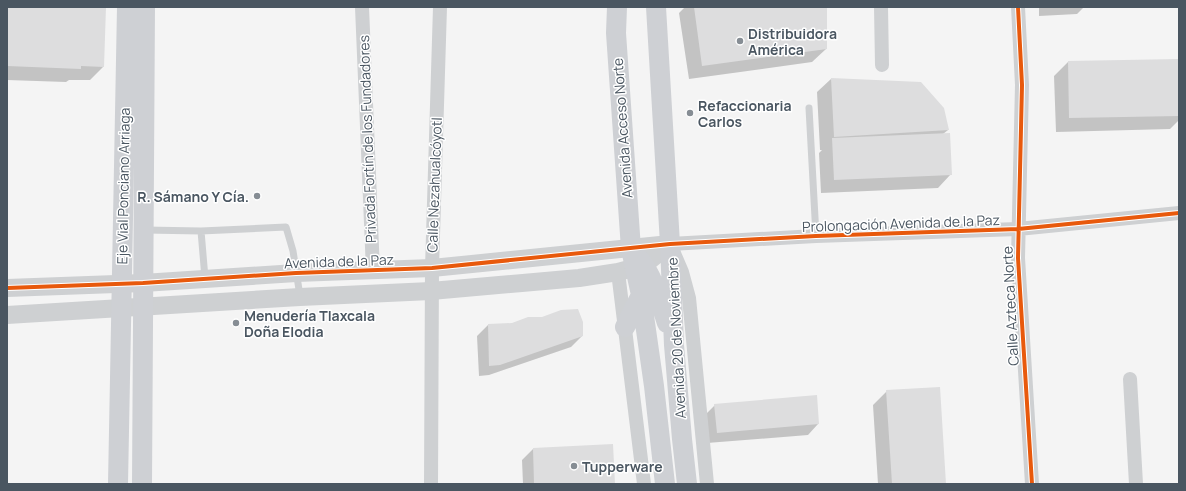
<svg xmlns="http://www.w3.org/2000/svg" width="1186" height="491" viewBox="0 0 1186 491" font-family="Manrope,sans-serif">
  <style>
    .shadow { fill: #0003 }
    .building { fill: #ddddde }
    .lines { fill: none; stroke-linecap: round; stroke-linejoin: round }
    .service { stroke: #ced0d2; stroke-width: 7 }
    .minor { stroke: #ced0d2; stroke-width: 14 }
    .tertiary { stroke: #ced0d2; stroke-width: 18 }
    .secondary { stroke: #ced0d4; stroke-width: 20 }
    .cycleway-casing { stroke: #fff; stroke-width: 6 }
    .cycleway { stroke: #e8590c; stroke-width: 4 }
    .poi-dot { fill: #868d94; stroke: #fff; stroke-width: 1.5 }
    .labels { text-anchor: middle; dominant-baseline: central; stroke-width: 3; stroke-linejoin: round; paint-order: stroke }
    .poi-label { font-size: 14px; font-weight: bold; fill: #4a5661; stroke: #fff; text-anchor: start }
    .street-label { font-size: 14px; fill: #4a5661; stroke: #fff }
  </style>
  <rect width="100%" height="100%" fill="#f4f4f4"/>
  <path class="shadow" d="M 7,7 L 105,7 L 103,67 L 90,80 L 69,80 L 66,82 L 7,80 Z
    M 685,7 L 826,7 L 826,49 L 812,62 L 689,79 L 679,13 Z
    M 1039,7 L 1084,7 L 1077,14 L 1039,16 Z
    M 1179,60 L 1179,120 L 1170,129 L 1056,132 L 1054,76 L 1068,62 Z
    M 831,79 L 948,130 L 943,134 L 951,174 L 938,188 L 821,193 L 819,153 L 822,150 L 820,150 L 817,92 Z
    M 512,324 L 582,336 L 571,347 L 489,375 L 479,376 L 477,336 L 488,325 Z
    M 887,391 L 945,484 L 878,484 L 873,405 Z
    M 715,405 L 818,424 L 808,435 L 707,443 L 704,416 Z
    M 612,445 L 614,484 L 523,484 L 522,460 L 533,449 Z"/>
  <path class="building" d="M 7,7 L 106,7 L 104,67 L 81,66 L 81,69 L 7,66 Z
    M 694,7 L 827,7 L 827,49 L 702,66 Z
    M 1179,59 L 1179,116 L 1069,118 L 1068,61 Z
    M 831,78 L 921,82 L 944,108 L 949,130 L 834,137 Z
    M 950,133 L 952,175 L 834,180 L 832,138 Z
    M 578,309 L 583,322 L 583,336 L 500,365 L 489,366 L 488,324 L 512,323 L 528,317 L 542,317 L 561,310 Z
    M 940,387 L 946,484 L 892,484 L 886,390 Z
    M 817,395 L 819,424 L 717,433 L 714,404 Z
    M 613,444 L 615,484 L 534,484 L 533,448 Z"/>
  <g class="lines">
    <path class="service" d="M 809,108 L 816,236
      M 145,230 L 201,231 L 286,227 L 293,251 L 300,296
      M 201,231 L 205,278"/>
    <path class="minor" d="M 362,7 L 373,271
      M 881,7 L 882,65
      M 1018,7 L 1022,85 L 1018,258 L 1032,484
      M 618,272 L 644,484
      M 1130,379 L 1136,484
      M 431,484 L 432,268 L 440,7
      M 707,484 L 689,298 L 682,272 L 670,244 L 816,236 L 1018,229 L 1179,213"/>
    <path class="tertiary" d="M 7,288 L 143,283 L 296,273 L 432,268 L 670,244
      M 7,315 L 300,297 L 431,291 L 579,278 L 618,272 L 644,265 L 670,244"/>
    <path class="secondary" d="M 617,7 L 616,33 L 631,249 L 641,295 L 654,386 L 665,484
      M 656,7 L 670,244 L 674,345 L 682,439 L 687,484
      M 638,258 C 654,276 660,302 667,323
      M 625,327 L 641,295
      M 118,484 L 127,7
      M 142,484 L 145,7"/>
    <defs>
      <path id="cycleway" d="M 1018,7 L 1022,85 L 1018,258 L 1032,484
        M 7,288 L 143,283 L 296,273 L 432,268 L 670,244 L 816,236 L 1018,229 L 1179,213"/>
    </defs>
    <use href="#cycleway" class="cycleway-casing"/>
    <use href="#cycleway" class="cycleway"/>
  </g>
  <g class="poi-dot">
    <circle cx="740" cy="41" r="4"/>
    <circle cx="690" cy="113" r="4"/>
    <circle cx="257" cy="196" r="4"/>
    <circle cx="236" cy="323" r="4"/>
    <circle cx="574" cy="466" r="4"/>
  </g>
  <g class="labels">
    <g class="poi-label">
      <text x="748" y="33">Distribuidora<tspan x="748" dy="16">América</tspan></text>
      <text x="698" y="105">Refaccionaria<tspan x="698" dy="16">Carlos</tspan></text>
      <text x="249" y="196" text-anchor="end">R. Sámano Y Cía.</text>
      <text x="244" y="315">Menudería Tlaxcala<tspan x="244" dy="16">Doña Elodia</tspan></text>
      <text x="582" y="466">Tupperware</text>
    </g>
    <g class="street-label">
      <text transform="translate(622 128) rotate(-94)">Avenida Acceso Norte</text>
      <text transform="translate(367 139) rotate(-92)">Privada Fortín de los Fundadores</text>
      <text transform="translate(434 185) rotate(-88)">Calle Nezahualcóyotl</text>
      <text transform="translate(123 186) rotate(-89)">Eje Vial Ponciano Arriaga</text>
      <text transform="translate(901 223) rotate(-2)">Prolongación Avenida de la Paz</text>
      <text transform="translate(339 261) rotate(-2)">Avenida de la Paz</text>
      <text transform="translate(1010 306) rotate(-93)">Calle Azteca Norte</text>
      <text transform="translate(676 338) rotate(-93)">Avenida 20 de Noviembre</text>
    </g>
  </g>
  <rect width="1186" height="491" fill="none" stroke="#4a5661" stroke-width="16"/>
</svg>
